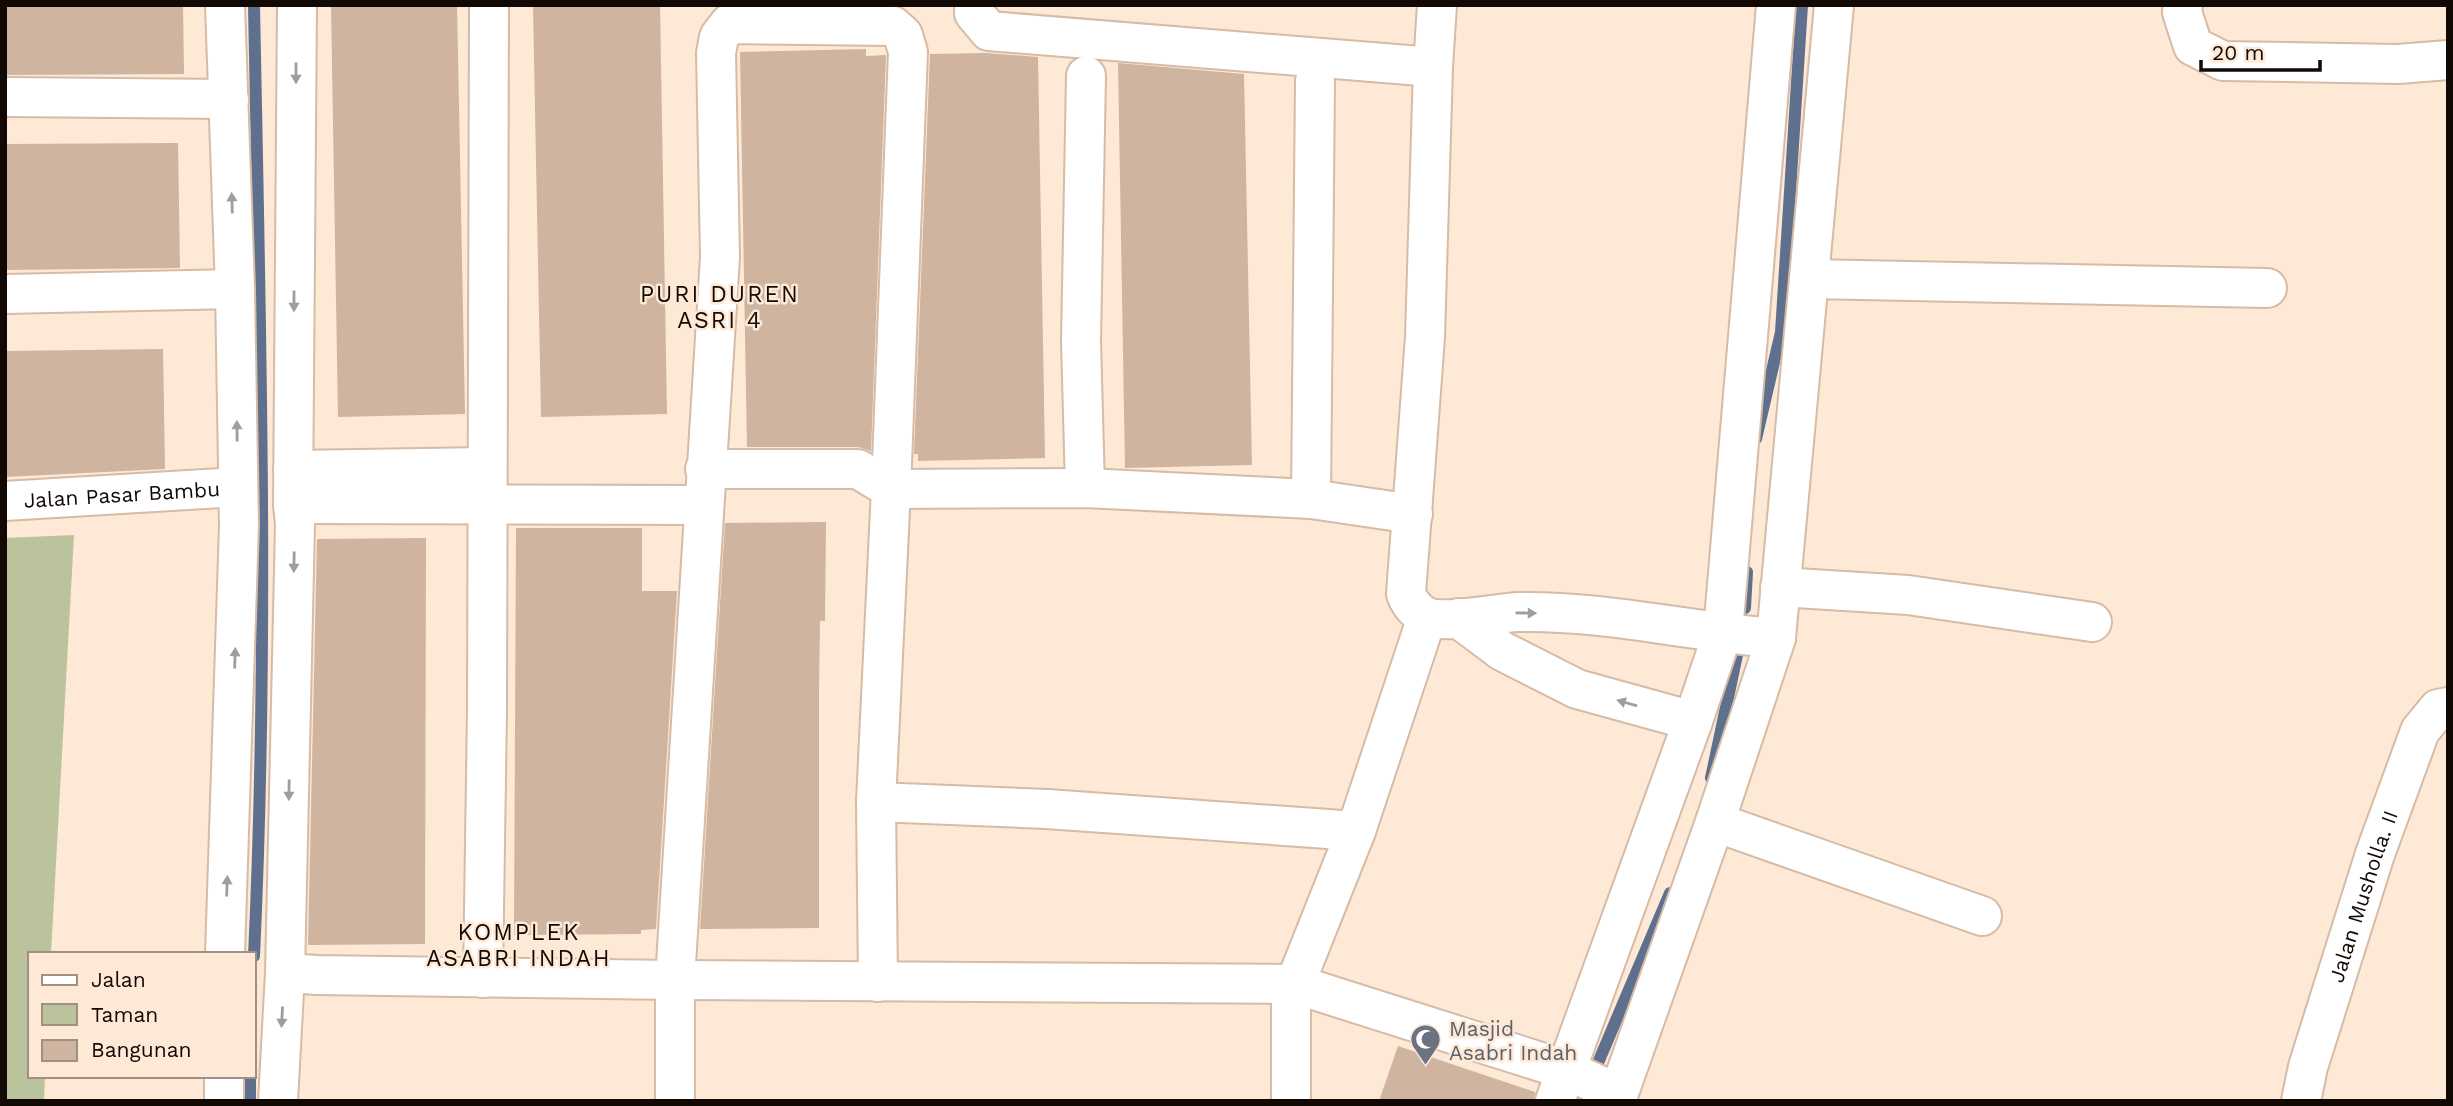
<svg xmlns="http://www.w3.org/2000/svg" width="2453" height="1106" viewBox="0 0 2453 1106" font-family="'Work Sans',sans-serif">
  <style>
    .green { fill: #bbc39d }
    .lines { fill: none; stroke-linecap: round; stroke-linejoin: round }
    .stream { stroke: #5e708d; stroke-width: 12 }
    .building { fill: #cfb49f }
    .minor-casing { stroke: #d6bba6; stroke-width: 42 }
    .minor { stroke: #fff; stroke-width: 38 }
    .oneway { fill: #a09d9b }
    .labels { text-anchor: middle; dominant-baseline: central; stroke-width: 5; stroke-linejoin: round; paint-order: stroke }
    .street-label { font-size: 21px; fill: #120904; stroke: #fee8d6 }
    .worship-label { font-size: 21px; fill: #5b616d; stroke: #fee8d6; text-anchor: start }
    .neighbourhood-label { font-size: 23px; letter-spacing: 2px; fill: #120904; stroke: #fee8d6 }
  </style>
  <rect width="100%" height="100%" fill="#fee8d6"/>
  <path class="green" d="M 74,535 L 51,954 L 30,954 L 30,1076 L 45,1076 L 44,1101 L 5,1101 L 5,538 Z"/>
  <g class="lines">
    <path class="stream" d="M 1756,439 L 1781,332 L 1802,5
      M 1745,608 L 1747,572
      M 1711,778 L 1737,655
      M 254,956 C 269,639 260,322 254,5
      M 1595,1070 L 1670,893
      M 250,1076 L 250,1101"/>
  </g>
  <path class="building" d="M 5,5 L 183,5 L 184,74 L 5,75 Z
    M 331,5 L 457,5 L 465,414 L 338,417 Z
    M 533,5 L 660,5 L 667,414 L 541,417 Z
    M 866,49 L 866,56 L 886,55 L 871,451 L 858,447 L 747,447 L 740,52 Z
    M 986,53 L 1038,57 L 1045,458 L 918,461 L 918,454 L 914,454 L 930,54 Z
    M 1118,63 L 1244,74 L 1252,465 L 1125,468 Z
    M 178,143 L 180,268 L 5,270 L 5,144 Z
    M 163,349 L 165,469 L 5,477 L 5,351 Z
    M 826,522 L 825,621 L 820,621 L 819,689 L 819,928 L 700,929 L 725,523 Z
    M 516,528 L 642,528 L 642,591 L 677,591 L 656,929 L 641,930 L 641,934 L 514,935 Z
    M 426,538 L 425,944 L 308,945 L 317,539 Z
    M 1398,1046 L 1535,1092 L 1534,1101 L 1379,1101 Z"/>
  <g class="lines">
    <defs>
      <g id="minor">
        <path d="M 225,5 L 235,289 L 239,525 L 225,954"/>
        <path d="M 974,5 L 974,13 L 989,31 L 1433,67 L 1425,337 L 1406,594 C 1410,604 1416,612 1427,617 C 1445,624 1496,613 1518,612 C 1605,610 1689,632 1776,638"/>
        <path d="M 2183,5 L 2182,12 L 2193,46 L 2223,61 L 2398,64 L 2448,60"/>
        <path d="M 1433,67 L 1437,5"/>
        <path d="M 5,97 L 229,99"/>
        <path d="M 1810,279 L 2267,288"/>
        <path d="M 5,294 L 235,289"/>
        <path d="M 705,469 L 858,469 L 891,489 L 1085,488 L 1311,499 L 1413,514"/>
        <path d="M 293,470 L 487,467"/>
        <path d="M 1085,488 L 1081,341 L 1086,76"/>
        <path d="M 1311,499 L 1315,81"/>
        <path id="s1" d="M 5,501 L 238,487"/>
        <path d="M 293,504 L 703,505"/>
        <path d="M 1780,587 L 1908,595 L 2092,622"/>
        <path d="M 1458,618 L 1502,651 L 1577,689 L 1693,721"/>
        <path d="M 876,802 L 1047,809 L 1356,831"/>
        <path d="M 1715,822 L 1982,916"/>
        <path d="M 285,973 L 317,975 L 675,980 L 1295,984 L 1566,1070 L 1617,1093"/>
        <path d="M 483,978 L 487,709 L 489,5"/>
        <path d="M 224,1076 L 224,1101"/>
        <path d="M 278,1101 L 285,973 L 295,524 L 293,504 L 297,5"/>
        <path d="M 675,1101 L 675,980 L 720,257 L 716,53 L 719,37 L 729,24 L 893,26 L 903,35 L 908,52 L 891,489 L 876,802 L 878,982"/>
        <path d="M 1291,1101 L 1291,1003 L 1295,984 L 1356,831 L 1427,617"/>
        <path d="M 1555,1101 L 1693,721 L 1723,632 L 1776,5"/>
        <path d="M 1616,1101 L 1715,822 L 1776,638 L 1834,5"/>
        <path id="s2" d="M 2301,1101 L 2308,1067 L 2375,854 L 2420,731 L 2438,709 L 2448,707"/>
      </g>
    </defs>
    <use href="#minor" class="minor-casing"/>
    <use href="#minor" class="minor"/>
  </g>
  <defs><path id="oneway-solid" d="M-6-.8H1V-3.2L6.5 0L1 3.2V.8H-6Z" transform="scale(1.75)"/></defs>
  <g class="oneway">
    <use href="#oneway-solid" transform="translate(296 73) rotate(90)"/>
    <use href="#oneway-solid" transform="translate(232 203) rotate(-92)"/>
    <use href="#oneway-solid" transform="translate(294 301) rotate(90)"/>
    <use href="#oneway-solid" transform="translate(237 431) rotate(-91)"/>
    <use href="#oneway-solid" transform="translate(294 562) rotate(91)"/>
    <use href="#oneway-solid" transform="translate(1526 613) rotate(1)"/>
    <use href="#oneway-solid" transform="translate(235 658) rotate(-88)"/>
    <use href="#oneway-solid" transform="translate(1627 703) rotate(-164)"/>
    <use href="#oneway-solid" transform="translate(289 790) rotate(91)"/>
    <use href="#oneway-solid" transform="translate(227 886) rotate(-88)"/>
    <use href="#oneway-solid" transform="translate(282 1017) rotate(93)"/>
  </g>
  <defs>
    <symbol id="mosque-pin" viewBox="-11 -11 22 30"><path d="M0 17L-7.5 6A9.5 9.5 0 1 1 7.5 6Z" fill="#6b7280" stroke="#fee8d6"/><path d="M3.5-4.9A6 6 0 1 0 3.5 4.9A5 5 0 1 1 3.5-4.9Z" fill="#fff"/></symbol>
  </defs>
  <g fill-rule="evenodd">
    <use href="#mosque-pin" x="1408" y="1022" width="35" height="47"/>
  </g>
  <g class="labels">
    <g class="street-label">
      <text stroke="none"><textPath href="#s1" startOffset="117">Jalan Pasar Bambu</textPath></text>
      <text stroke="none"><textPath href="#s2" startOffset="214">Jalan Musholla. II</textPath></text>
    </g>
    <g class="worship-label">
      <text x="1449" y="1028">Masjid<tspan x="1449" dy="24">Asabri Indah</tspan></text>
    </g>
    <g class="neighbourhood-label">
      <text x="720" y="294">PURI DUREN<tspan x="720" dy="26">ASRI 4</tspan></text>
      <text x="519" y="932">KOMPLEK<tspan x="519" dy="26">ASABRI INDAH</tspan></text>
    </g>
  </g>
  <rect width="2453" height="1106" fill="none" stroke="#120904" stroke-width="14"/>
  <rect x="28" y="952" width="228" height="126" fill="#fee8d6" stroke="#a08f82" stroke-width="2"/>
  <rect x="42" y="975" width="35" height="10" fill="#ffffff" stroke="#a08f82" stroke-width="2"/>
  <text x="91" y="987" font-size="21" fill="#120904">Jalan</text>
  <rect x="42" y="1004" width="35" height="21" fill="#bbc39d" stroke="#a08f82" stroke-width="2"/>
  <text x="91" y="1022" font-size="21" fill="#120904">Taman</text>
  <rect x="42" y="1040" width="35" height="21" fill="#cfb49f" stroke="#a08f82" stroke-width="2"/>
  <text x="91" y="1057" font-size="21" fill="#120904">Bangunan</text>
  <path d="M2201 60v10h119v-10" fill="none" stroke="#120904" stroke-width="3.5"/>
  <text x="2212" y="60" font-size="21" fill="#120904" stroke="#fee8d6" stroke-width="5" paint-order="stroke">20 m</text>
</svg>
